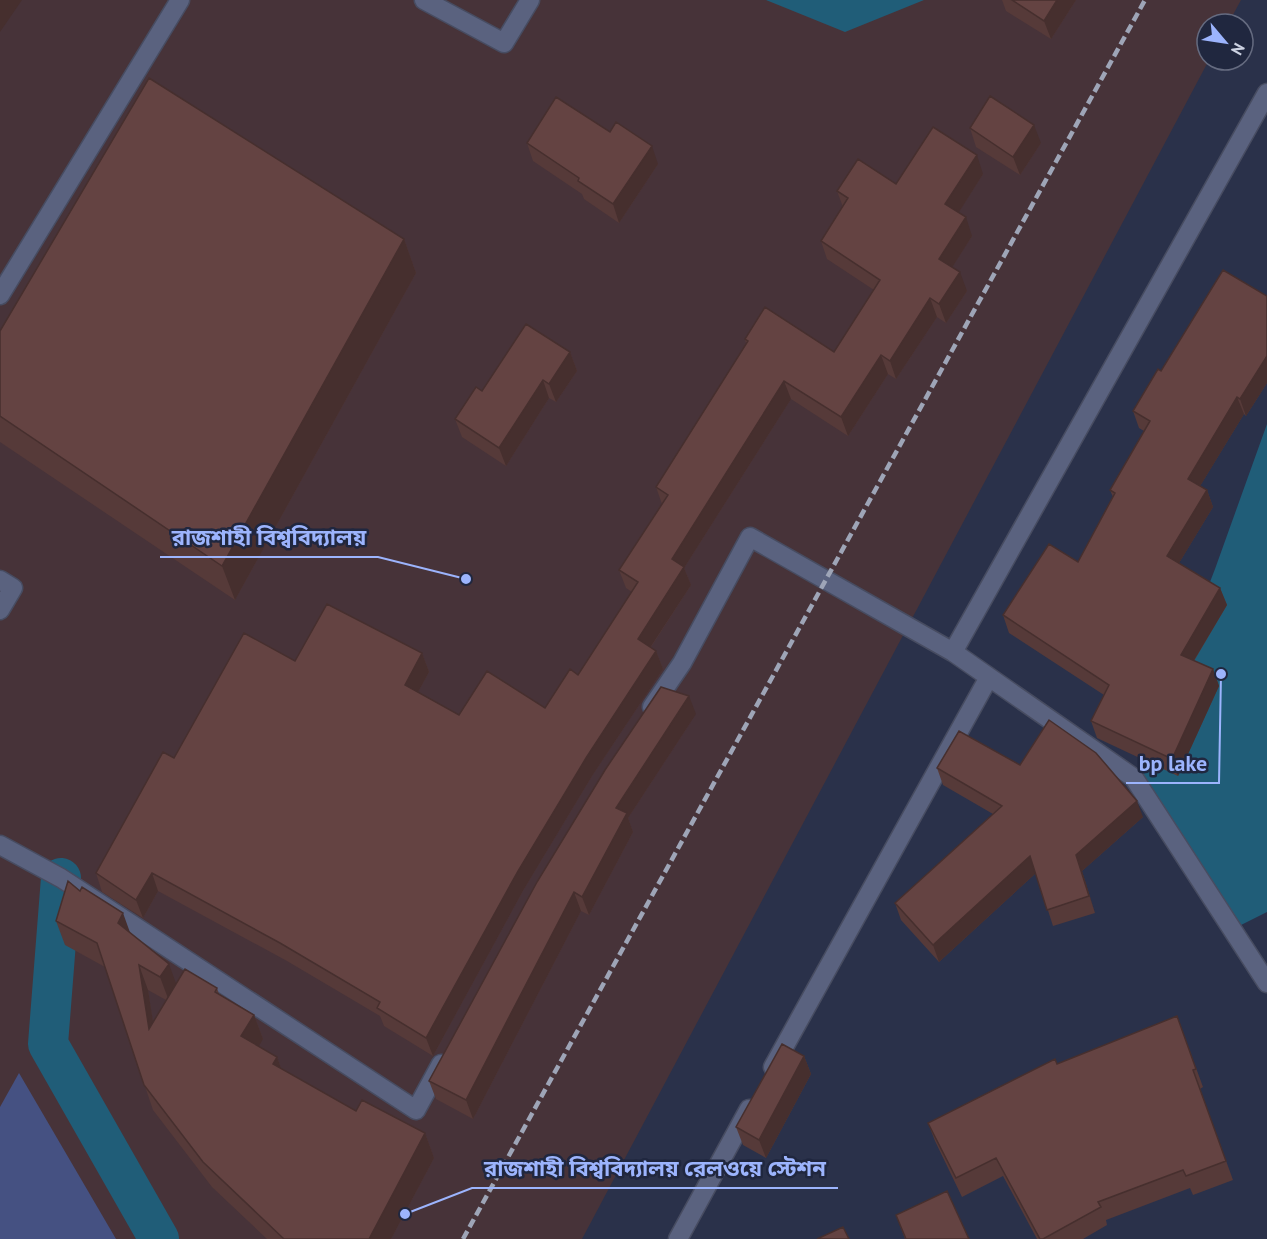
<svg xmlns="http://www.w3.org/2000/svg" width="1267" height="1239" viewBox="0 0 1267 1239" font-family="'PT Sans','Noto Sans Bengali',sans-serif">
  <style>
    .education { fill: #473339 }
    .green { fill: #455182 }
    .water { fill: #205d78 }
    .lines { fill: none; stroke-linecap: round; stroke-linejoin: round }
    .canal { stroke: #205d78; stroke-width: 40 }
    .street-casing { stroke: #474c61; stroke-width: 21 }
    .street { stroke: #5a627f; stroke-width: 18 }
    .rail { stroke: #9ea5b7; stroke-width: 4.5; stroke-dasharray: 9 4.5; stroke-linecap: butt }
    .wall { fill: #563a39; fill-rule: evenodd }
    .shaded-wall { fill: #462f2e }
    .building { fill: #644342; stroke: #462f2e; stroke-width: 1.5 }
    .leader { fill: none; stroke: #9cb4fd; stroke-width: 2 }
    .callout-dot { fill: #9cb4fd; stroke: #20273f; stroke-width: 2 }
    .callout-label { font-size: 22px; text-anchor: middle; font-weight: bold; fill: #9cb4fd; stroke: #20273f; stroke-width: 5; stroke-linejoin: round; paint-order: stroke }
  </style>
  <rect width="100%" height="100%" fill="#2a314a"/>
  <path class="education" d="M 0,0 L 1241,0 L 1228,24 L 1207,24 L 1209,60 L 582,1239 L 0,1239 Z"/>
  <path class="green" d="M 19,1073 L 116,1239 L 0,1239 L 0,1107 Z"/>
  <path class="water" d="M 766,0 L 924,0 L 845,32 Z
    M 1267,424 L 1267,912 L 1233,929 L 1134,778 L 1215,569 Z"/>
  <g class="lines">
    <path class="canal" d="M 61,878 L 48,1044 L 159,1239"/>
    <defs>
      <path id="street" d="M 424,0 L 504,43 L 530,0
        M 0,295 L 180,0
        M 0,580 L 13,588 L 0,610
        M 953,652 L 1267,93
        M 652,707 L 682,663 L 750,537 L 953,652 L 1134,778 L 1267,983
        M 0,845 L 61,878 L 416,1110 L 441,1064
        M 773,1067 L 989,677
        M 678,1239 L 749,1109"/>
    </defs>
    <use href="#street" class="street-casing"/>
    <use href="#street" class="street"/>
    <path class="rail" d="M 463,1239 L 1145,0"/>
  </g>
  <path class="wall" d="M 1002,0 L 1076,0 L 1051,39 L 1006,11 Z
    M 970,128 L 1041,143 L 1020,175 L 976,147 Z
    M 527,143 L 658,164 L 619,223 L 584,199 L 582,194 L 533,161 Z
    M 983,174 L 958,213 L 972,236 L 952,267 L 967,291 L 946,323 L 937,317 L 896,379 L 888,374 L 848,436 L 791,399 L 684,568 L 691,585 L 651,647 L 656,651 L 663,669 L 592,776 L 524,889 L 433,1056 L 384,1026 L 380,1016 L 287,961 L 158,891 L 143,918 L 102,892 L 96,873 L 174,758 L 295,661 L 422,653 L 429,672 L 418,692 L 459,715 L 545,708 L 578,675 L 632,592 L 626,588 L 619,570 L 662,504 L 656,487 L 746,344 L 745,339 L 834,352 L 874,290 L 827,259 L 821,241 L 843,207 L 837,191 Z
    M 404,239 L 416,273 L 235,600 L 0,442 L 0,331 Z
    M 1267,296 L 1267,383 L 1246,416 L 1244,414 L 1200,486 L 1207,490 L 1213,507 L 1179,563 L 1220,588 L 1227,605 L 1194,661 L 1213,669 L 1219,686 L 1178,776 L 1097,738 L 1091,721 L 1104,695 L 1009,633 L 1003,615 L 1078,562 L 1113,497 L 1110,490 L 1144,431 L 1139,428 L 1133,411 L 1161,371 Z
    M 570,352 L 577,371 L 556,402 L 549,398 L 506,466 L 462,437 L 455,419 L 482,391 Z
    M 696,714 L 628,818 L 633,832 L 589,915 L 581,911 L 473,1119 L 436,1099 L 429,1081 Z
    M 1020,765 L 1143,817 L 1082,871 L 1095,913 L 1053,926 L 1036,873 L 939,962 L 901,920 L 895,903 L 993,814 L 943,785 L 937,768 Z
    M 56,921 L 130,933 L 176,984 L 217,988 L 219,994 L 254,1015 L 263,1039 L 258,1046 L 277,1057 L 281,1068 L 356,1111 L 425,1133 L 434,1158 L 391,1239 L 267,1239 L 212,1187 L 153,1110 L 105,967 L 65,945 ZM 148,990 L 166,1000 L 153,1023 Z
    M 1177,1016 L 1203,1087 L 1200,1089 L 1233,1180 L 1193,1195 L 1190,1188 L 1106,1220 L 1107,1225 L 1083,1239 L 1037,1239 L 1003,1176 L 962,1197 L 935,1141 L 928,1123 L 1057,1064 Z
    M 804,1056 L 811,1074 L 766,1158 L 743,1145 L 736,1127 Z
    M 896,1215 L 969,1239 L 905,1239 Z"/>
  <path class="shaded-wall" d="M 0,0 L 22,0 L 0,32 Z
    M 1057,0 L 1076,0 L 1051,39 L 1044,21 Z
    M 1034,125 L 1041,143 L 1020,175 L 1013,157 Z
    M 652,146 L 658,164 L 619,223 L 613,204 Z
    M 977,155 L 983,174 L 952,223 L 945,204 Z
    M 966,217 L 972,236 L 946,277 L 939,259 Z
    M 404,239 L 416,273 L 235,600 L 222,566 Z
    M 960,272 L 967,291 L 946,323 L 939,304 Z
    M 930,298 L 937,317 L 896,379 L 890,361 Z
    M 570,352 L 577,371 L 556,402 L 549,384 Z
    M 881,355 L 888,374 L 848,436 L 841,417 Z
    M 1267,356 L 1267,383 L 1246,416 L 1240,399 Z
    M 543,380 L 549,398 L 506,466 L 499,448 Z
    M 784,381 L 791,399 L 684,568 L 691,585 L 644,657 L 638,639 L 672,559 Z
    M 1237,397 L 1244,414 L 1194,496 L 1188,479 Z
    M 1207,490 L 1213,507 L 1173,573 L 1167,556 Z
    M 1220,588 L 1227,605 L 1187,672 L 1181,655 Z
    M 656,651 L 663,669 L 592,776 L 524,889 L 433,1056 L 426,1038 L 518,871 L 586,758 Z
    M 422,653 L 429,672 L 412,703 L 405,685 Z
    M 1213,669 L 1219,686 L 1178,776 L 1172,759 Z
    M 689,696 L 696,714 L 628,818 L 633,832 L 589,915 L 582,897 L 616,808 Z
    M 1137,801 L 1143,817 L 1082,871 L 1095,913 L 1076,855 Z
    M 1030,856 L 1036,873 L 939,962 L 933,945 Z
    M 152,873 L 158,891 L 143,918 L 136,900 Z
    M 574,892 L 581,911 L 473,1119 L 466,1100 Z
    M 123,913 L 132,938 L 118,923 Z
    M 169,964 L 178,989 L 169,1001 L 160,977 Z
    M 139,965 L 148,990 L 158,1054 L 149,1029 Z
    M 254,1015 L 263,1039 L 250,1061 L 241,1036 Z
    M 804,1056 L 811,1074 L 766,1158 L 759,1140 Z
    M 277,1057 L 286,1082 L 273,1064 Z
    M 425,1133 L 434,1158 L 391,1239 L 369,1239 Z"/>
  <path class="building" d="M 1012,0 L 1057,0 L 1044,21 Z
    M 149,78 L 404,239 L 222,566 L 0,416 L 0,331 Z
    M 990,96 L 1034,125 L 1013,157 L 970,128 Z
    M 556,97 L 610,132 L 616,122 L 652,146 L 613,204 L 578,181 L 579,178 L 527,143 Z
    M 933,127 L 977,155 L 945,204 L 966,217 L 939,259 L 960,272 L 939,304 L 930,298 L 890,361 L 881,355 L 841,417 L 784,381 L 672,559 L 684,567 L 638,639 L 656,651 L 586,758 L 518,871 L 426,1038 L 377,1008 L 380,1002 L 280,943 L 152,873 L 136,900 L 96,873 L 163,752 L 174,758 L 244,633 L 295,661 L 327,604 L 422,653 L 405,685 L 459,715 L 487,671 L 545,708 L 570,669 L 578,675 L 638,582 L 619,570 L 668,495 L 656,487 L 748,341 L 745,339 L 765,307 L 834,352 L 880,280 L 821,241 L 848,198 L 837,191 L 858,159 L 896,184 Z
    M 1223,270 L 1267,296 L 1267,356 L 1240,399 L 1237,397 L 1188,479 L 1207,490 L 1167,556 L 1220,588 L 1181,655 L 1213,669 L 1172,759 L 1091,721 L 1109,685 L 1003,615 L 1049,544 L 1078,562 L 1115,493 L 1110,490 L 1150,421 L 1133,411 L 1158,369 L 1161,371 Z
    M 526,324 L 570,352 L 549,384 L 543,380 L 499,448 L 455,419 L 476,387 L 482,391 Z
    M 661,687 L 689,696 L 616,808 L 627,813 L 582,897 L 574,892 L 466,1100 L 429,1081 L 537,882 L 605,770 Z
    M 1049,720 L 1096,753 L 1137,801 L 1076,855 L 1089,896 L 1047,910 L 1030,856 L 933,945 L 895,903 L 1002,806 L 937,768 L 959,731 L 1020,765 Z
    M 68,881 L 80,891 L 82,887 L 123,913 L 118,923 L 169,964 L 160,977 L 139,965 L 149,1029 L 185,969 L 217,988 L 215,992 L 254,1015 L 241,1036 L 277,1057 L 273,1064 L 356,1111 L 362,1100 L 425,1133 L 369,1239 L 284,1239 L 203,1162 L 144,1085 L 97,943 L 56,921 Z
    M 1177,1016 L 1196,1069 L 1193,1070 L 1226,1161 L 1186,1176 L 1183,1170 L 1098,1202 L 1101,1207 L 1043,1239 L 1040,1239 L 996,1158 L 956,1178 L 928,1123 L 1055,1059 L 1057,1064 Z
    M 782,1044 L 804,1056 L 759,1140 L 736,1127 Z
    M 947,1191 L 969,1239 L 906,1239 L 896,1215 Z
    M 843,1227 L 849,1239 L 817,1239 Z"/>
  <path class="leader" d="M466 579L378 557H160M1221 674L1219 783H1126M405 1214L472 1188H838"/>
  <g class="callout-dot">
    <circle cx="466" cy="579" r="6"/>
    <circle cx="1221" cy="674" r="6"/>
    <circle cx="405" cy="1214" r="6"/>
  </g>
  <g class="callout-label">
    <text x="269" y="545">রাজশাহী বিশ্ববিদ্যালয়</text>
    <text x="1173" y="771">bp lake</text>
    <text x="655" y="1176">রাজশাহী বিশ্ববিদ্যালয় রেলওয়ে স্টেশন</text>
  </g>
  <g transform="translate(1225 42) rotate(119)"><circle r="28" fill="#20273f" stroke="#656b80" stroke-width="1.5"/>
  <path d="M0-4.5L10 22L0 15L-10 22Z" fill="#9cb4fd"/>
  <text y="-9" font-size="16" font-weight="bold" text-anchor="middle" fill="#ccd2e2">N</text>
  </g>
</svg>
